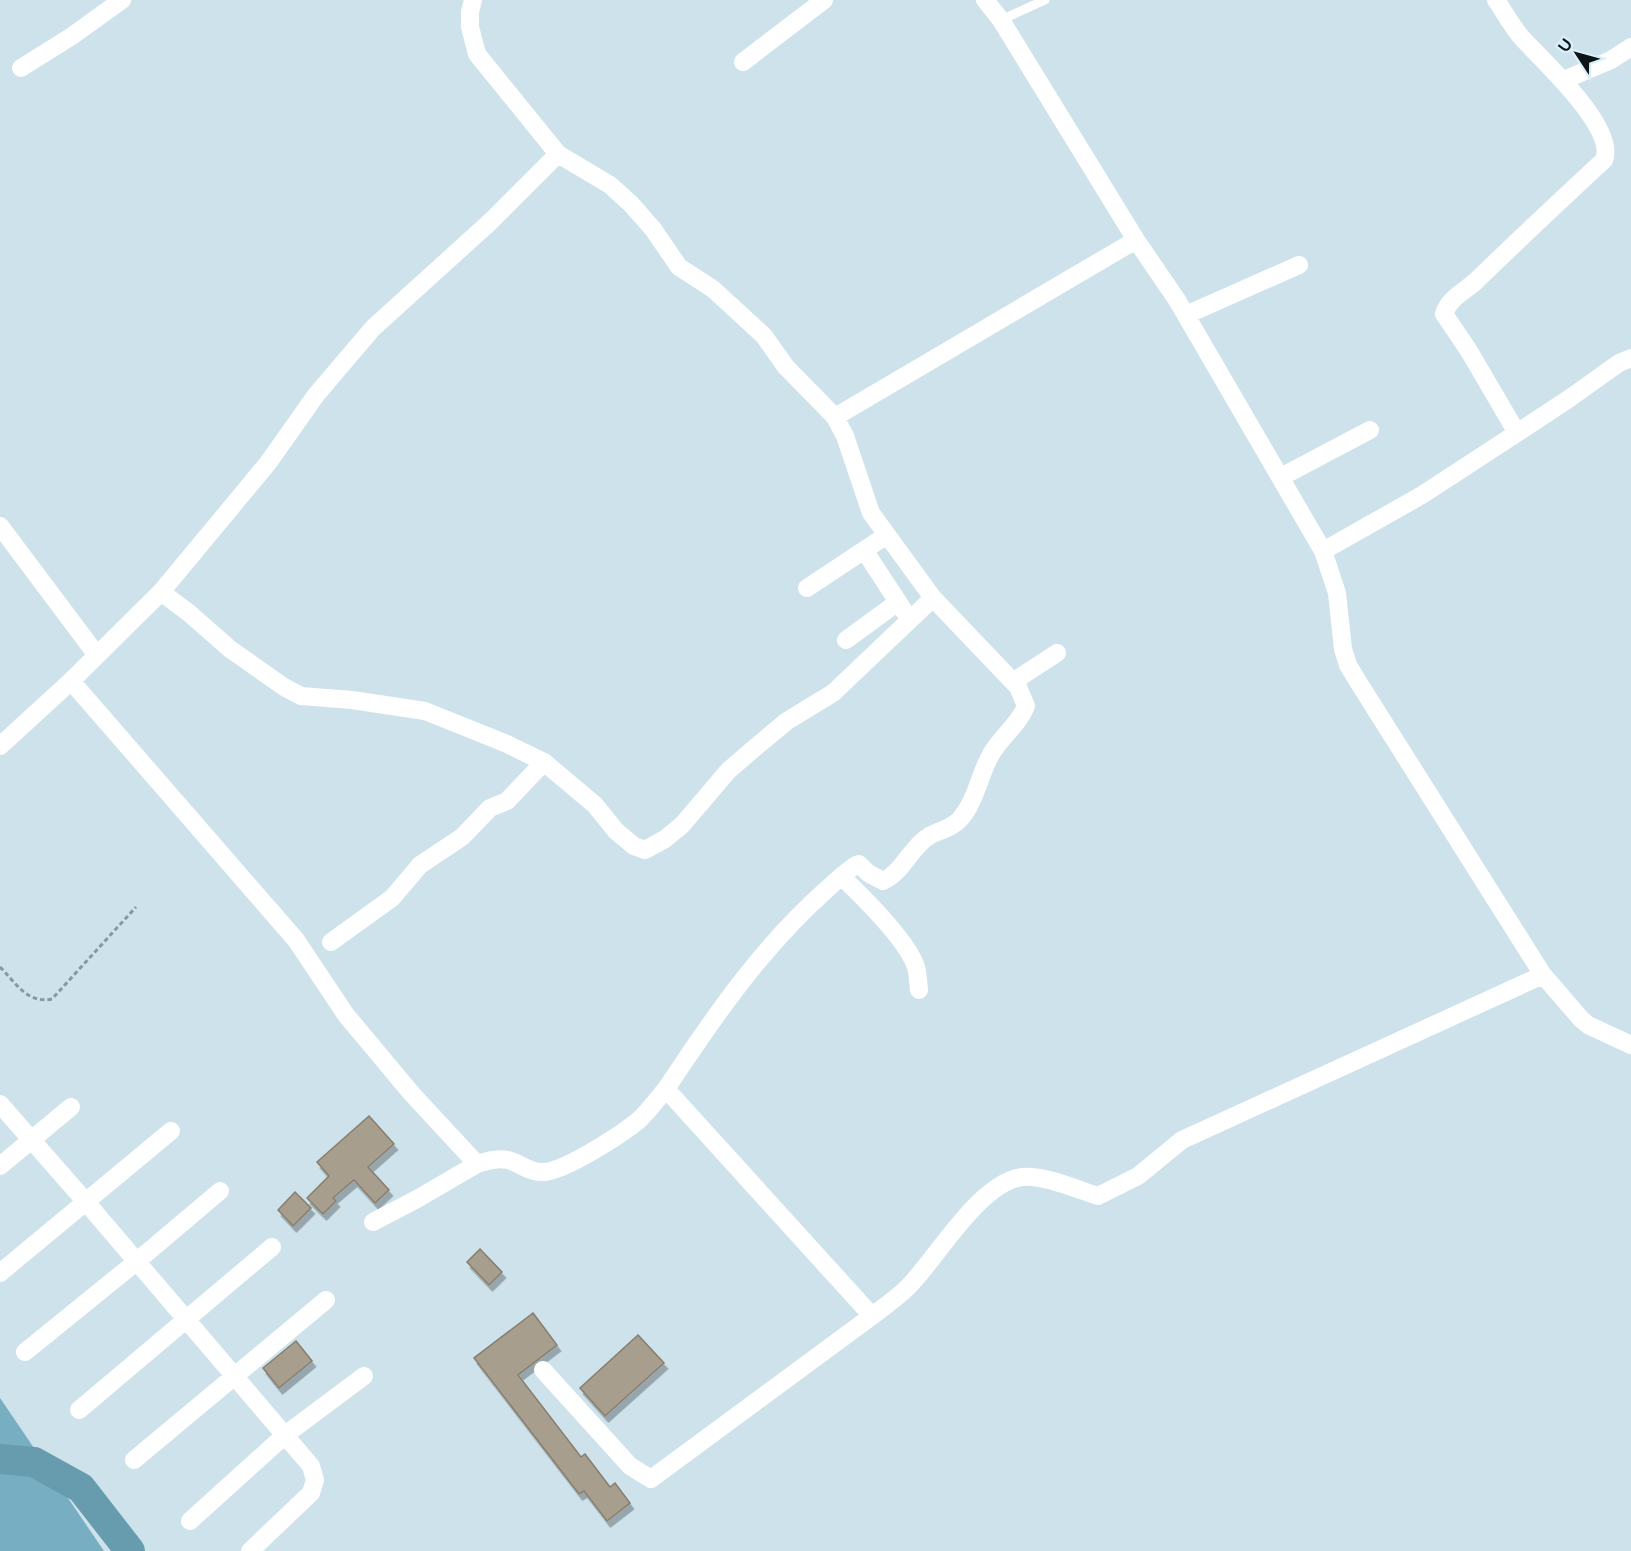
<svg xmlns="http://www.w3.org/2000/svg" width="1631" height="1551" viewBox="0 0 1631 1551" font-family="Raleway,sans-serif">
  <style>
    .forest { fill: #78aec1 }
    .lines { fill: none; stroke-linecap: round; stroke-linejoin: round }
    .river { stroke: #679caf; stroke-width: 30 }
    .building { fill: #a79e8e; stroke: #877e6f; stroke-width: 1.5; filter: url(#shadow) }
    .path { stroke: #88989e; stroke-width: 3; stroke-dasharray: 4.5 3; stroke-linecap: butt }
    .service { stroke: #fff; stroke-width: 9 }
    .minor { stroke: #fff; stroke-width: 18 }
  </style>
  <defs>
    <filter id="shadow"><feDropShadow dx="3.5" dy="6" stdDeviation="0" flood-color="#0004"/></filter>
  </defs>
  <rect width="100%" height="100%" fill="#cde2ea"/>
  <path class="forest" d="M 0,1398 L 104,1551 L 0,1551 Z"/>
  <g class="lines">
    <path class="river" d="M 0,1459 L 34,1462 L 81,1488 L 130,1551"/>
  </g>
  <path class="building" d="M 369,1116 L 394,1144 L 368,1167 L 389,1190 L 375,1203 L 354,1180 L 333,1198 L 336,1201 L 323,1214 L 307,1198 L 329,1176 L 317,1162 Z
    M 295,1192 L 311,1208 L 293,1226 L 278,1210 Z
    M 480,1249 L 502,1272 L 489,1285 L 467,1262 Z
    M 533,1313 L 557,1345 L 518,1375 L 581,1457 L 585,1454 L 610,1487 L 615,1483 L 630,1503 L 607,1521 L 584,1491 L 579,1494 L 474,1358 Z
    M 638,1335 L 664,1363 L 605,1416 L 580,1388 Z
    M 296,1341 L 312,1361 L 279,1388 L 263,1368 Z"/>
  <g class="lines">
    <path class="path" d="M 0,967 C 16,983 27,1004 52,999 L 136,907"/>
    <path class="service" d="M 1001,20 L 1045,0"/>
    <path class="minor" d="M 985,0 L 1001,20 L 1136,240 L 1177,300 L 1323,551 L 1337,593 L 1343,649 L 1348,665 L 1357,680 L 1543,975 L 1581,1019 L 1588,1025 L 1631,1045
      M 743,62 L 824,0
      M 21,68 L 72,36 L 122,0
      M 1564,80 L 1611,60 L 1631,47
      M 558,154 L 610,185 L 631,204 L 653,229 L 679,267 L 713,289 L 764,336 L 786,367 L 835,417 L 845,436 L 871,513 L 933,598 L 1018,687 L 1026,706 C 1019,724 1003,735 993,751 C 980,771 977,799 961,818 C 953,828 940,830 929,836 C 910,848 903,872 883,881 L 868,873 L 859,864 L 856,865 C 845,872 835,882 825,891 C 761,948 713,1018 666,1089
      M 1186,315 L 1299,265
      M 835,417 L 1136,240
      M 1517,433 L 1570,398 L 1619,363 L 1631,358
      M 1281,477 L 1370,430
      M 0,526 L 96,654
      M 864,550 L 906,614
      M 1323,551 L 1422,495 L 1517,433 L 1469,351 L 1444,314 C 1449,298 1464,292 1476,281 C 1518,240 1561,200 1604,160 C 1617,128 1543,61 1522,38 C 1512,27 1505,13 1496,0
      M 807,588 L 887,535
      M 161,592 L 189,613 L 230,649 L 284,687 L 301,696 L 352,700 L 425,711 L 507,744 L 544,762 L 595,805 L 616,831 L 634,846 L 645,850 L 665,839 L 682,825 L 728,771 L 751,751 L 787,721 L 833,693 L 933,598
      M 846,640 L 898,602
      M 71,681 L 296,940 L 346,1015 L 412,1094 L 477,1164 C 487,1161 497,1158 508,1160 C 520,1163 530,1173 543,1172 C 564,1172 622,1134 639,1120 C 649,1111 657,1099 666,1089 L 872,1316 C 884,1307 897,1298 908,1287 C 937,1258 979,1183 1022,1177 C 1041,1174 1079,1190 1098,1196 L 1138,1176 L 1182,1140 L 1543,975
      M 1014,681 L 1057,653
      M 0,746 L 71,681 L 161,592 L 268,463 L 316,395 L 373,328 L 490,222 L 558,154 L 477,54 L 470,27 L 470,12 L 473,0
      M 842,877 C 863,897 907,940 916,967 C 918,974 918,982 919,990
      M 331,942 L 392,898 L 420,865 L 462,837 L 490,808 L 507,801 L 544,762
      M 0,1104 L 86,1202 L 311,1466 L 315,1480 L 311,1493 L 250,1551
      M 0,1166 L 71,1107
      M 373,1222 L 417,1199 L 477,1164
      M 0,1273 L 171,1131
      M 25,1352 L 136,1262 L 220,1191
      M 543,1370 L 630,1466 L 651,1479 L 872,1316
      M 79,1410 L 272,1247
      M 134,1460 L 326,1300
      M 190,1521 L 285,1435 L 364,1376"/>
  </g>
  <g transform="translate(1577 54) rotate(306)" stroke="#daf0f8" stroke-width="4.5" paint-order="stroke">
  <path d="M0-4.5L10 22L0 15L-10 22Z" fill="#0d1417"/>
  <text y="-9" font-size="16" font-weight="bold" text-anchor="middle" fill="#0d1417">U</text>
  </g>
</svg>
